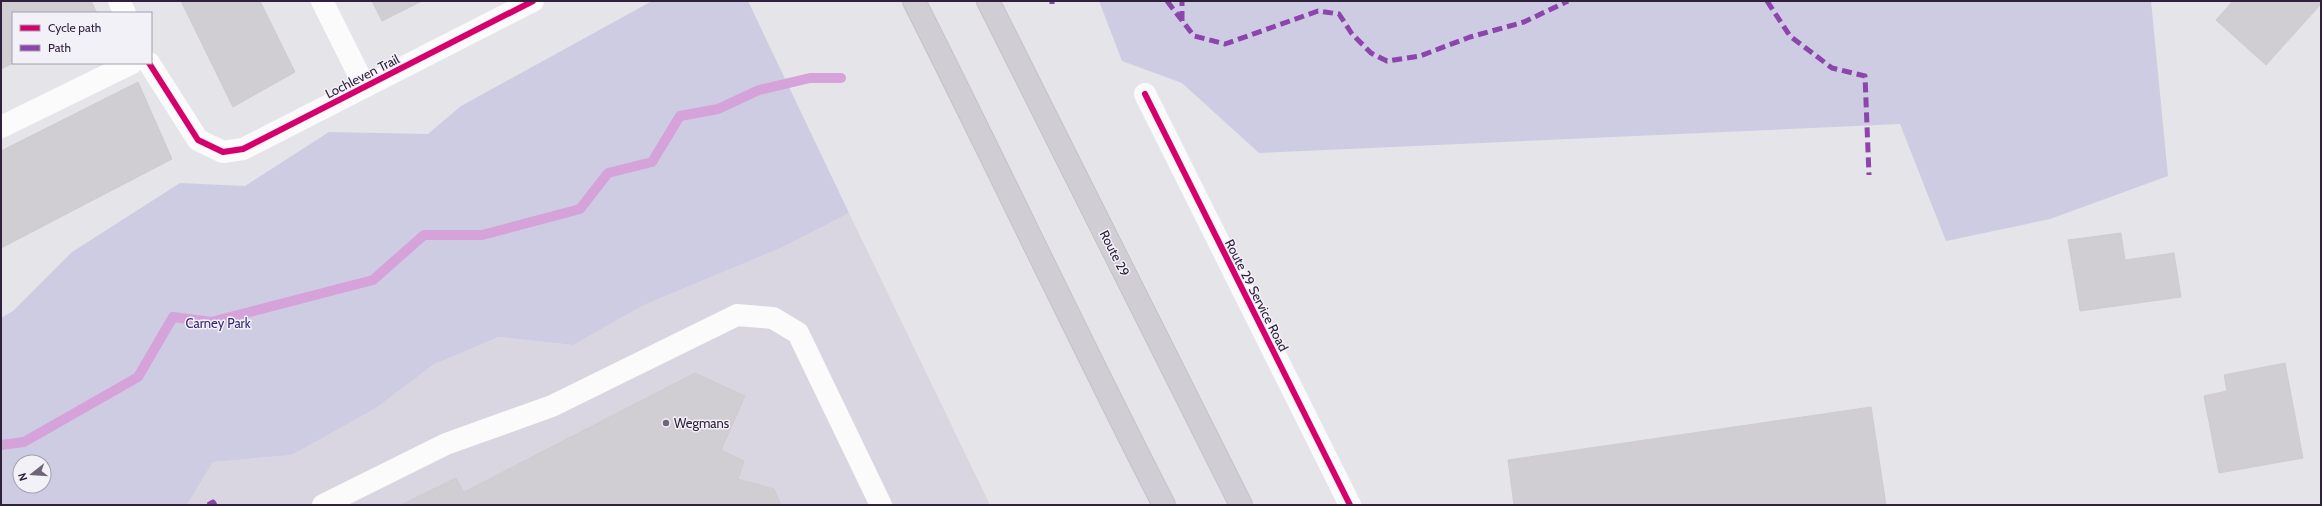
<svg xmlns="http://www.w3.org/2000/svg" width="2322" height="506" viewBox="0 0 2322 506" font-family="Cabin,sans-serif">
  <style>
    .built { fill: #dad6e1 }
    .green { fill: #cecce2; fill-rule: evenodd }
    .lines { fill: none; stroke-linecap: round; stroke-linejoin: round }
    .stream { stroke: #d5a3d9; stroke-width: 10 }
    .building { fill: #d0cdd3; stroke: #ceccd2 }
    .major-casing { stroke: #c4c1c9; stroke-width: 24 }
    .minor { stroke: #fbfbfc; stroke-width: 22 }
    .major { stroke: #d1cdd5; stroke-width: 22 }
    .quiet { stroke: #8e44ad; stroke-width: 5; stroke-dasharray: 10 5; stroke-linecap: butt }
    .cycleway-casing { stroke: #f3f1f8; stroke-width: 8 }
    .cycleway { stroke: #d6006c; stroke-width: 6 }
    .poi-dot { fill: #6f6579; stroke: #f3f1f8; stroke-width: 1.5 }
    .labels { text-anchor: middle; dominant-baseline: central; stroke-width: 3; stroke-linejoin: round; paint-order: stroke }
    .street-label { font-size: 13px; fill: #2f213c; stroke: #f3f1f8 }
    .park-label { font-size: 13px; fill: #372a74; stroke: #f3f1f8 }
    .poi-label { font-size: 13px; fill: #2f213c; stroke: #f3f1f8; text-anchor: start }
  </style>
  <rect width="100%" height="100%" fill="#e5e4e9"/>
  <path class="built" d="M 849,213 L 990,505 L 187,505 L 213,462 L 292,455 L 376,408 L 433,364 L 499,337 L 573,345 L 644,305 L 783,247 Z"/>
  <path class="green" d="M 652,1 L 748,1 L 849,213 L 783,247 L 644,305 L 573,345 L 499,337 L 434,364 L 376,408 L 292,455 L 213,462 L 187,505 L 1,505 L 1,318 L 13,311 L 72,252 L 180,183 L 245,186 L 329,132 L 428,134 L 461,106 ZM 20,462 L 44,462 L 44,486 L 20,486 Z
    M 1099,1 L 2151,1 L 2168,176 L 2050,219 L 1946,241 L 1900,124 L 1259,153 L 1182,83 L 1122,61 Z"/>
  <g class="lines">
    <path class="stream" d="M 1,445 L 24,442 L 138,377 L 173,317 L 211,322 L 373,280 L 424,235 L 482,235 L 580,209 L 608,173 L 652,162 L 680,116 L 718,109 L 759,90 L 810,78 L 841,78"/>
  </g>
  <path class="building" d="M 1,1 L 91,1 L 97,13 L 13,13 L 13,63 L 1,69 Z
    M 181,1 L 260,1 L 295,72 L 233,107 Z
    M 372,1 L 422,1 L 382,21 Z
    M 2233,1 L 2321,1 L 2321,4 L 2266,65 L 2216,20 Z
    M 138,82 L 172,159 L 1,248 L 1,151 Z
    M 2121,233 L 2125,260 L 2174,253 L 2181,297 L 2080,311 L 2068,240 Z
    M 2285,363 L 2303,458 L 2219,473 L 2204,396 L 2227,391 L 2224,375 Z
    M 695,373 L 745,396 L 721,450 L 744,461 L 738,479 L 774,489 L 781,505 L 401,505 L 456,478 L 464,492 Z
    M 1871,407 L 1886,505 L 1514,505 L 1508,460 Z"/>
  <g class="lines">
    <defs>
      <path id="major" d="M 914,1 C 999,169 1078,338 1164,505
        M 988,1 L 1241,505"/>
    </defs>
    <use href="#major" class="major-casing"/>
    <path class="minor" d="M 119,1 L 125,13
      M 322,1 L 365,87
      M 149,63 L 198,140 L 223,152 L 243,149 L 533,1
      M 1145,94 L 1350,505
      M 1,127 L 132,63
      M 323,505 L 446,444 L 552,406 L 737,315 L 773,318 L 798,333 L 881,505"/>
    <use href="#major" class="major"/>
    <path class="quiet" d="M 1167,1 L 1194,36 L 1225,44 L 1318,11 L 1339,14 L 1352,34 L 1371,53 L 1387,61 L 1420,56 L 1470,37 L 1524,22 L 1568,1
      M 1767,1 L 1790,36 L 1832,68 L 1865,76 L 1869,175
      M 1052,4 L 1052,1
      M 1182,21 L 1182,1
      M 208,505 L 213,502 L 215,505"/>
    <defs>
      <path id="cycleway" d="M 149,63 L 198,140 L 223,152 L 243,149 L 533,1
        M 1145,94 L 1350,505"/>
    </defs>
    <use href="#cycleway" class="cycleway-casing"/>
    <use href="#cycleway" class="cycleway"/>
  </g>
  <circle class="poi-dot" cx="666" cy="423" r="4"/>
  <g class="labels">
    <g class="street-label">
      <text transform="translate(362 76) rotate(-27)">Lochleven Trail</text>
      <text transform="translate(1115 253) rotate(63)">Route 29</text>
      <text transform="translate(1257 295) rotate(63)">Route 29 Service Road</text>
    </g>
    <g class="park-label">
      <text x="218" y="323">Carney Park</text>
    </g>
    <g class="poi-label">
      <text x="674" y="423">Wegmans</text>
    </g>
  </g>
  <rect width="2322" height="506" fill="none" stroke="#2f213c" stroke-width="4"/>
  <rect x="12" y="12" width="140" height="52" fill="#f3f1f8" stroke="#a59ead"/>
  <rect x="20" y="25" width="20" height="6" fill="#d6006c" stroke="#a59ead"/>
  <text x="48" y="32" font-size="12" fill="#2f213c">Cycle path</text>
  <rect x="20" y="45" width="20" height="6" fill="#8e44ad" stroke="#a59ead"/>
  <text x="48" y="52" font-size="12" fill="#2f213c">Path</text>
  <g transform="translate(32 474) rotate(253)"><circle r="19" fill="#f3f1f8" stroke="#a59ead"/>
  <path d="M0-3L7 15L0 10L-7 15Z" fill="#6f6579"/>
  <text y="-6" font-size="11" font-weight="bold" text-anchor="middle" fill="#2f213c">N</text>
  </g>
</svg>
